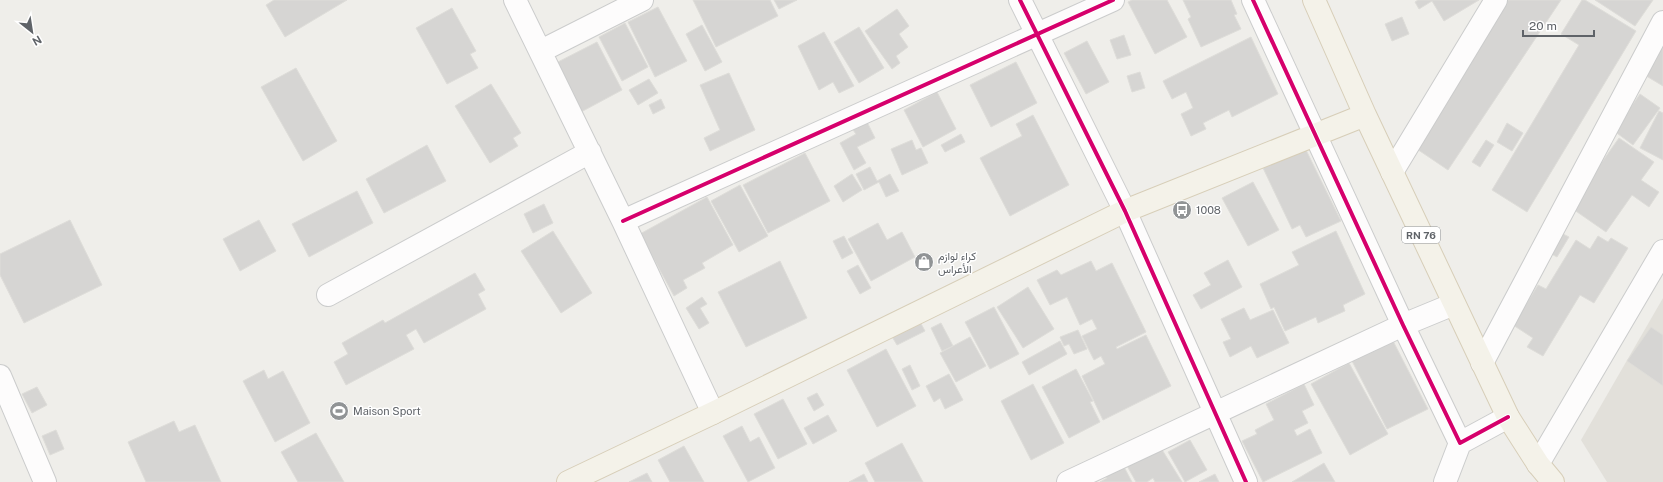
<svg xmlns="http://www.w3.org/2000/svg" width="1663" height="482" viewBox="0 0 1663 482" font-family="'Public Sans',Vazirmatn,sans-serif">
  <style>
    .education { fill: #e2e0da }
    .building { fill: #d6d5d3; stroke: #deddd9 }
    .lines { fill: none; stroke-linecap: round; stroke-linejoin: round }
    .minor-casing { stroke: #cbcccc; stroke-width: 24 }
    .major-casing { stroke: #d7ceb8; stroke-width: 24 }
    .minor { stroke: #fdfcfc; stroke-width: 22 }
    .major { stroke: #f4f2e9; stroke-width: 22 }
    .cycleway-casing { stroke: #fff; stroke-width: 6 }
    .cycleway { stroke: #d6006c; stroke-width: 4 }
    .labels { text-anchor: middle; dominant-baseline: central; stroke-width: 3; stroke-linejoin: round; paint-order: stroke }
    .shield { fill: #fff; stroke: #8f9295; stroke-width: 1 }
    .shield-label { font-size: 10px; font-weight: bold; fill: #5f6368 }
    .poi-label { font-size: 11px; fill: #5f6368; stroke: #fff; text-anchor: start }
  </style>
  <rect width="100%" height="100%" fill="#efeeea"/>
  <path class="education" d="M 1663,298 L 1663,482 L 1607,482 L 1581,440 Z"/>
  <path class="building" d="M 274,0 L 347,0 L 285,37 L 266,5 Z
    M 693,0 L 770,0 L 778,16 L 716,47 Z
    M 774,0 L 797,0 L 779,9 Z
    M 1132,0 L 1167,0 L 1187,37 L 1155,54 L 1128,2 Z
    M 1183,0 L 1231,0 L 1237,14 L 1234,15 L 1241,29 L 1201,47 L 1188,19 L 1191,17 Z
    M 1418,0 L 1479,0 L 1444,21 L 1432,1 L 1419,9 L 1415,2 Z
    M 1508,0 L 1561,0 L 1448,170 L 1411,145 Z
    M 1582,0 L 1585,0 L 1636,31 L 1527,212 L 1492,190 L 1579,45 L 1561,34 Z
    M 1595,0 L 1653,0 L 1635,26 Z
    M 658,7 L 687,61 L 655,77 L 628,22 Z
    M 452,8 L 476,51 L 470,54 L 478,68 L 447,84 L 416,28 Z
    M 897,9 L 909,26 L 899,34 L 908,47 L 896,56 L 900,63 L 892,69 L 865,31 Z
    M 1402,17 L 1409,34 L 1392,41 L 1385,24 Z
    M 625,23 L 648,67 L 622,81 L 599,37 Z
    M 702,25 L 722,62 L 705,71 L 686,34 Z
    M 859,27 L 884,68 L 859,83 L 834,42 Z
    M 824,32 L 854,86 L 839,93 L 833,82 L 819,90 L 798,46 Z
    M 1124,35 L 1131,55 L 1117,59 L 1110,40 Z
    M 1251,37 L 1278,94 L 1232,117 L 1229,110 L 1203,123 L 1206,129 L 1191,136 L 1181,114 L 1193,108 L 1186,92 L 1172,99 L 1163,81 Z
    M 1087,41 L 1109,82 L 1086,94 L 1064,53 Z
    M 597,42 L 622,90 L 581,112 L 556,63 Z
    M 1663,44 L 1663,86 L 1643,74 Z
    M 1016,62 L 1037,103 L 991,127 L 970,85 Z
    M 296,68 L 337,141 L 303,161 L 261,87 Z
    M 1140,72 L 1145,88 L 1132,92 L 1127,76 Z
    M 729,73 L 755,130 L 710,151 L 704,138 L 720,130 L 700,85 Z
    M 649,79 L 658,93 L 638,105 L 629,90 Z
    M 491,84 L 521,133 L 513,138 L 518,146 L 490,163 L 455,106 Z
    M 937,92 L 956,129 L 923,147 L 904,110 Z
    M 1640,94 L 1660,108 L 1633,145 L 1614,131 Z
    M 661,99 L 665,108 L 653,114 L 649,105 Z
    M 1659,111 L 1663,113 L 1663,160 L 1640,148 Z
    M 1033,115 L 1069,185 L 1010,216 L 980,158 L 1022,136 L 1016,124 Z
    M 867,122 L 875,138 L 857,147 L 866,163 L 854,170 L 840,143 L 856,134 L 853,130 Z
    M 1507,123 L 1523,133 L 1512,151 L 1497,142 Z
    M 961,134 L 965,142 L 945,152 L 941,145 Z
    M 1619,138 L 1654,162 L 1641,180 L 1659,192 L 1649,207 L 1632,195 L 1606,232 L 1570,207 Z
    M 912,140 L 916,150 L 921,148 L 928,163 L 902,175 L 891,149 Z
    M 1486,140 L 1494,145 L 1480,167 L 1472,162 Z
    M 427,145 L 446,181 L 384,213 L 366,179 Z
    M 1305,148 L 1341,221 L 1306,237 L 1300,225 L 1292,229 L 1263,168 Z
    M 805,153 L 830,201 L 768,233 L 743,185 Z
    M 870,167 L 877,181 L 890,174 L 899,191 L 886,197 L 879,182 L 864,190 L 856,174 Z
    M 852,174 L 862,190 L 843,202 L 834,186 Z
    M 1253,182 L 1279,230 L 1248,246 L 1222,198 Z
    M 740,185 L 768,236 L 739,252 L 711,201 Z
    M 357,191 L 373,223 L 309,257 L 292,224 Z
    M 707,197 L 733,245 L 702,263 L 705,268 L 683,280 L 687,288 L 674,296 L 640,234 Z
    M 544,204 L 553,223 L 533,233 L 524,214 Z
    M 70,220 L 102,285 L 24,323 L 0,275 L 0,254 Z
    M 259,220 L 276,251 L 240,271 L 223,239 Z
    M 878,223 L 887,240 L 902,232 L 915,257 L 871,281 L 848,239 Z
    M 1555,230 L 1569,237 L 1557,257 L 1544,250 Z
    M 553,231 L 592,293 L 561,313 L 521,251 Z
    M 1336,231 L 1365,294 L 1343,305 L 1345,311 L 1318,323 L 1316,317 L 1285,331 L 1274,307 L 1271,309 L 1260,284 L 1299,265 L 1292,252 Z
    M 844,236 L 853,253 L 842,259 L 833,241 Z
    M 1598,236 L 1608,242 L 1611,238 L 1628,248 L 1594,303 L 1580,295 L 1543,356 L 1527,347 L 1533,338 L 1513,325 L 1538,285 L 1546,289 L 1576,240 L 1590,249 Z
    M 1228,260 L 1242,287 L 1201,309 L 1193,295 L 1211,285 L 1204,273 Z
    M 780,261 L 807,318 L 746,347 L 718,292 Z
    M 1091,261 L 1096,271 L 1112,263 L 1146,332 L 1116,347 L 1117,349 L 1146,335 L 1171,386 L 1103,420 L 1082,376 L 1105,364 L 1101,356 L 1094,360 L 1082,336 L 1097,329 L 1092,319 L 1080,325 L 1067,297 L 1050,305 L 1037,280 L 1057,270 L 1061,275 Z
    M 858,265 L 871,288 L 860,294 L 847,271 Z
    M 475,273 L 485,290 L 478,294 L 486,309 L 424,343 L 416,329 L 406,335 L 414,349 L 346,385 L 334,362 L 348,354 L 342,343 L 383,320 L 385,323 Z
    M 1028,287 L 1054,329 L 1023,348 L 997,307 Z
    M 702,297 L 707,304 L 700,308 L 709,323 L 699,329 L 686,308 Z
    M 994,307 L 1019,354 L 990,369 L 965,322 Z
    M 1244,308 L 1250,320 L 1273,310 L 1289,343 L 1257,358 L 1251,346 L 1230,357 L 1223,342 L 1231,339 L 1221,319 Z
    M 919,320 L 925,331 L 897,345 L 891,335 Z
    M 941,323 L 953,346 L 942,351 L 931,328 Z
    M 1651,327 L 1663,335 L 1663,386 L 1627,361 Z
    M 1078,330 L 1087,349 L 1074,354 L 1069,344 L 1064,346 L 1060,337 Z
    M 970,337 L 986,366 L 956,382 L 940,353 Z
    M 1392,339 L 1428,409 L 1387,429 L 1351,359 Z
    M 1060,341 L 1067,354 L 1029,375 L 1022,362 Z
    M 886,349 L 916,406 L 877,427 L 847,370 Z
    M 1349,363 L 1388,434 L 1350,455 L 1311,384 Z
    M 910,365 L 920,386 L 912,390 L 902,369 Z
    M 1076,369 L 1093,401 L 1090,402 L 1100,422 L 1069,438 L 1042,387 Z
    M 264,370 L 268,379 L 283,371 L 310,423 L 275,442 L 243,381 Z
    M 949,374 L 963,400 L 945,409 L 940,398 L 934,402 L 926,386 Z
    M 1033,384 L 1064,443 L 1031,460 L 1001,401 Z
    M 1304,384 L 1314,405 L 1302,411 L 1308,423 L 1294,430 L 1297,436 L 1310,429 L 1322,453 L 1263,482 L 1242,441 L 1257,434 L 1255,430 L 1274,420 L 1266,404 Z
    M 37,387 L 47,405 L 32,413 L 22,394 Z
    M 817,393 L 824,405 L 814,411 L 807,398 Z
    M 783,399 L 807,444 L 778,459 L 754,414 Z
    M 828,415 L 837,431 L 813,444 L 804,428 Z
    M 174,421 L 179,432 L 195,425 L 221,482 L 146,482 L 128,442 Z
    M 742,426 L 750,442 L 759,437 L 775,468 L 748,482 L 723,436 Z
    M 56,430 L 64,449 L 50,455 L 42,436 Z
    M 316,433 L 344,482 L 298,482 L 281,452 Z
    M 1190,440 L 1207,470 L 1185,482 L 1168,452 Z
    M 902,443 L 923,482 L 875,482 L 865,463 Z
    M 684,446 L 704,482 L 670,482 L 658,460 Z
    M 1161,448 L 1182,482 L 1155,482 L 1153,478 L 1147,482 L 1136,482 L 1126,464 Z
    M 1324,463 L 1335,482 L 1292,482 Z
    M 1123,465 L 1132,482 L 1100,482 L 1107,478 L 1104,474 Z
    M 647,473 L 652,482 L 629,482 Z
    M 864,474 L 868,482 L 849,482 Z
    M 1215,474 L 1219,482 L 1199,482 Z"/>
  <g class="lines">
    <defs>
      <path id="minor" d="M 515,0 L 623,221 L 713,413
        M 1020,0 L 1125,211 L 1246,482
        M 1253,0 L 1403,325 L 1460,443 L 1508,417
        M 541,51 L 642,0
        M 1392,172 L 1496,0
        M 623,221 L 1113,0
        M 328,295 L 590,152
        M 1482,363 L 1663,22
        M 0,376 L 45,482
        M 1538,464 L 1663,251
        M 1068,482 L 1403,325 L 1454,304
        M 1445,482 L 1460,443"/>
      <path id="major" d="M 1314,0 L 1365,115 L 1508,417 L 1538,464 L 1553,482
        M 568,482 L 713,413 L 1125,211 L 1365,115"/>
    </defs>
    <use href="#minor" class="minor-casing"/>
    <use href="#major" class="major-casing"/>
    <use href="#minor" class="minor"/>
    <use href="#major" class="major"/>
    <defs>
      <path id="cycleway" d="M 1020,0 L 1125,211 L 1246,482
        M 1253,0 L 1403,325 L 1460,443 L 1508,417
        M 623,221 L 1113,0"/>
    </defs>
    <use href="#cycleway" class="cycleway-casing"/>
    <use href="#cycleway" class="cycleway"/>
  </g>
  <defs>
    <symbol id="bus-disc" viewBox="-11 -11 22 22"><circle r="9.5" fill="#919496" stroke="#fff"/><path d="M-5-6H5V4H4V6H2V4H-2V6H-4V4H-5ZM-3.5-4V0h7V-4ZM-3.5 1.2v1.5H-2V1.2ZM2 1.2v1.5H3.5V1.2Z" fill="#fff"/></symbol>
    <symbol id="shop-disc" viewBox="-11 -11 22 22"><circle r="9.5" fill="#919496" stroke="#fff"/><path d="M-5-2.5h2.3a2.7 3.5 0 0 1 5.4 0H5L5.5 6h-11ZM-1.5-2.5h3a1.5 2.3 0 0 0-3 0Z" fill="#fff"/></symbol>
    <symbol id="stadium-disc" viewBox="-11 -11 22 22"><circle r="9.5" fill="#919496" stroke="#fff"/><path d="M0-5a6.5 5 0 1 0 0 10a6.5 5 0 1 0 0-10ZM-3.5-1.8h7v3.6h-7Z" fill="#fff"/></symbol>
  </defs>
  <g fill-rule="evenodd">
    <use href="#bus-disc" x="1171" y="199" width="22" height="22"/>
    <use href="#shop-disc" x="913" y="251" width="22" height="22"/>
    <use href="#stadium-disc" x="328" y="400" width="22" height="22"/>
  </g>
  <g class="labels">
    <rect class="shield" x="1402" y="227" width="38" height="16" rx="3"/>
    <g class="shield-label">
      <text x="1421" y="235">RN 76</text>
    </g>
    <g class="poi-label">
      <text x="1196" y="210">1008</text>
      <text x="938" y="256">كراء لوازم<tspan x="938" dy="13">الأعراس</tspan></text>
      <text x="353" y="411">Maison Sport</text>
    </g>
  </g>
  <g transform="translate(32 32) rotate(150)" stroke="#ffffff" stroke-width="3" paint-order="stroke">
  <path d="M0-3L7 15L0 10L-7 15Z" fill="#5f6368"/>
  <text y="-6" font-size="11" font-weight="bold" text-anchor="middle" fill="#5f6368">N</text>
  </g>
  <path d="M1523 30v6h71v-6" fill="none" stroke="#5f6368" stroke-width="2"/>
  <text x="1529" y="30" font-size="12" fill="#5f6368" stroke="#ffffff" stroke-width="3" paint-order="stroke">20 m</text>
</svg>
